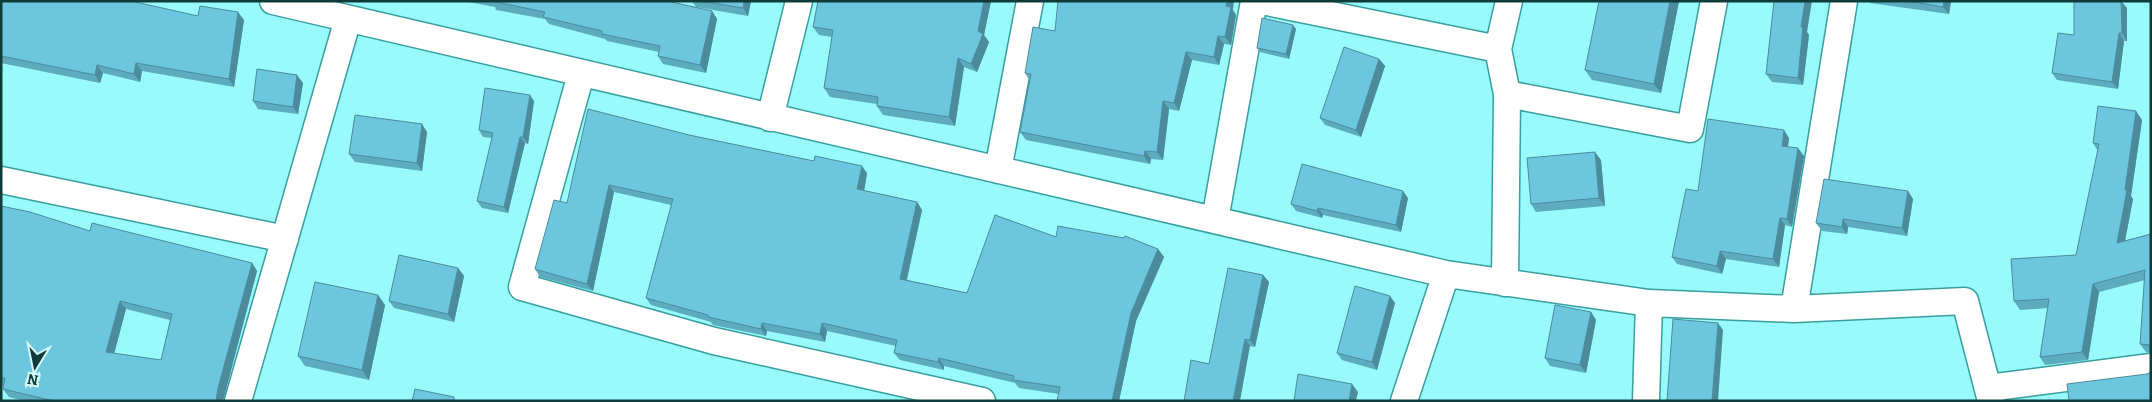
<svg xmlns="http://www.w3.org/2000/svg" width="2152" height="402" viewBox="0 0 2152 402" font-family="Bitter,serif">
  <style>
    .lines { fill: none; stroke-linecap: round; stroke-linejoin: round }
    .street-casing { stroke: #389e9f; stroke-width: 29 }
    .street { stroke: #fff; stroke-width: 26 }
    .wall { fill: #5dabbf; fill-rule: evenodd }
    .shaded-wall { fill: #4c8b9b }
    .building { fill: #6cc7de; stroke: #4c8b9b; fill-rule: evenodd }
  </style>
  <rect width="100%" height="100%" fill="#98fafa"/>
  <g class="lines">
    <defs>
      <path id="street" d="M 273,1 L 1446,274 L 1649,303 L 1794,309 L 1965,301 L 1991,401
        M 1262,1 L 1498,49 L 1509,1
        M 1498,49 L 1507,94
        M 581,74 L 522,287 L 714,341 L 982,401
        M 770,118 L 799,1
        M 998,170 L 1030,1
        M 1,180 L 285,239
        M 1215,220 L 1254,1
        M 1505,283 L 1507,94 L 1690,129 L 1714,1
        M 1794,309 L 1844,1
        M 1988,388 L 2151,367
        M 238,401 L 348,19
        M 1404,401 L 1446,274
        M 1646,401 L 1649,303"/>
    </defs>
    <use href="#street" class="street-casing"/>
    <use href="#street" class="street"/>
  </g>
  <path class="wall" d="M 1,1 L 198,16 L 244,20 L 234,87 L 142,71 L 140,82 L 103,73 L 100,83 L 1,63 Z
    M 463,1 L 667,1 L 712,11 L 717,19 L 706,73 L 663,64 L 658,56 L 659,52 L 607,41 L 605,39 L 549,24 L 545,19 L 496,10 L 495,7 Z
    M 692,1 L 751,1 L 748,16 L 696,7 Z
    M 818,1 L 991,1 L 984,35 L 989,42 L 977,72 L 964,67 L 955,126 L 883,115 L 877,106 L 877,104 L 830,97 L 824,88 L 832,37 L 819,35 L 813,27 Z
    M 1599,1 L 1679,1 L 1661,93 L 1592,80 L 1585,70 Z
    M 1869,1 L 1951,1 L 1949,14 L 1870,3 Z
    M 2127,8 L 2127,41 L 2124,41 L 2118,89 L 2057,80 L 2052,73 L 2074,35 Z
    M 1233,10 L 1236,15 L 1231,45 L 1224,44 L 1219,65 L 1192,60 L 1179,111 L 1169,109 L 1163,160 L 1151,159 L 1150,164 L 1026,140 L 1020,132 L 1030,81 L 1025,73 L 1055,31 Z
    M 1296,29 L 1289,59 L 1260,52 L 1257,48 Z
    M 1807,32 L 1809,35 L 1803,85 L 1772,82 L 1766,74 Z
    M 1379,59 L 1385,66 L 1361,137 L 1325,125 L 1320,118 Z
    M 303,83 L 298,114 L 258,109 L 253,101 Z
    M 534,101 L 528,144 L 525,143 L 508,213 L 482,208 L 477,201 L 492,138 L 483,137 L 479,130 Z
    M 2142,120 L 2131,196 L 2133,199 L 2125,241 L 2151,234 L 2151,353 L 2146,352 L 2140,344 L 2145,280 L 2099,292 L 2088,360 L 2045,365 L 2040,357 L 2048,308 L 2020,310 L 2014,301 L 2076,255 L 2098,151 L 2093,143 Z
    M 427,132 L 422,171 L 355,162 L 349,154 Z
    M 689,135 L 867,173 L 864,191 L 917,202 L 922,210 L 907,280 L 967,293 L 1056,237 L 1158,249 L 1164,257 L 1136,321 L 1119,401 L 1057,401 L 1059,394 L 1019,388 L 1015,383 L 944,366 L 944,370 L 900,360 L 894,353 L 896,346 L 827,331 L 825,342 L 767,331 L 766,336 L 713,325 L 711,322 L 651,305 L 646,298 L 671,205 L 614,192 L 593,291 L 540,277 L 535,269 L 567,203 Z
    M 1789,138 L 1788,147 L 1804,156 L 1792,227 L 1785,225 L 1779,267 L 1726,259 L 1722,274 L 1677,264 L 1672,257 L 1698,191 Z
    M 1601,160 L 1605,206 L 1536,212 L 1531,204 Z
    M 1908,191 L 1913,199 L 1907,236 L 1848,227 L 1847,234 L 1822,231 L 1816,223 Z
    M 1408,198 L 1401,232 L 1323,215 L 1322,218 L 1296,211 L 1291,204 Z
    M 1,206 L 90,231 L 252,263 L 257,271 L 223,401 L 24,401 L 9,397 L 3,389 L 4,386 L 1,385 ZM 126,309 L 170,320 L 161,360 L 114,354 Z
    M 458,268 L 464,276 L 454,322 L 394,308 L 389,301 Z
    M 1263,275 L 1269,282 L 1255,347 L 1250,346 L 1209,364 Z
    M 378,295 L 385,305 L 369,380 L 305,366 L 298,356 Z
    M 1395,303 L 1377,370 L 1342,360 L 1337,353 Z
    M 1591,312 L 1596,320 L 1586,373 L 1550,366 L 1545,358 Z"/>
  <path class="shaded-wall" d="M 744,1 L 751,1 L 748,16 L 743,8 Z
    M 984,1 L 991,1 L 984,35 L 989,42 L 977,72 L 971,64 Z
    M 1227,1 L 1234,1 L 1233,10 L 1236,15 L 1231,45 L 1225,37 L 1226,6 Z
    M 1670,1 L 1679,1 L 1661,93 L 1654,84 Z
    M 1805,1 L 1812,1 L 1807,32 L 1809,35 L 1803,85 L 1798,78 L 1801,27 Z
    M 1944,1 L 1951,1 L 1949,14 L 1943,7 Z
    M 2121,1 L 2127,8 L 2127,41 L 2122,33 Z
    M 712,11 L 717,19 L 706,73 L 700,65 Z
    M 238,12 L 244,20 L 234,87 L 229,79 Z
    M 1293,25 L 1296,29 L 1289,59 L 1286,54 Z
    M 2119,33 L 2124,41 L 2118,89 L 2112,82 Z
    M 1218,36 L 1224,44 L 1219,65 L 1214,57 Z
    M 1186,52 L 1192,60 L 1179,111 L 1174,103 Z
    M 958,58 L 964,67 L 955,126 L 949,117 Z
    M 1379,59 L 1385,66 L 1361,137 L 1356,130 Z
    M 136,63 L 142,71 L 140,82 L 134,74 Z
    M 97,65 L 103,73 L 100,83 L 95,75 Z
    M 297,75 L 303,83 L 298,114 L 293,107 Z
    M 530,95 L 534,101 L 528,144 L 523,137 Z
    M 1163,101 L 1169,109 L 1163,160 L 1157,152 Z
    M 2136,111 L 2142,120 L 2131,196 L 2133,199 L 2123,251 L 2117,243 L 2125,190 Z
    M 422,124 L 427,132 L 422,171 L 417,163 Z
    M 1784,130 L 1789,138 L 1787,154 L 1782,146 Z
    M 520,137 L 525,143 L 508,213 L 504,207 Z
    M 1798,148 L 1804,156 L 1792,227 L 1787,219 Z
    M 1145,151 L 1151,159 L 1150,164 L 1144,156 Z
    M 1595,152 L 1601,160 L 1605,206 L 1599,198 Z
    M 862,166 L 867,173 L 863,197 L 857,189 Z
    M 609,185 L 614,192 L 593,291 L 587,284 Z
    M 1403,191 L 1408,198 L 1401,232 L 1396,225 Z
    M 1908,191 L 1913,199 L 1907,236 L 1902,228 Z
    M 917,202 L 922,210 L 905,286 L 900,279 Z
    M 1318,208 L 1323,215 L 1322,218 L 1317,211 Z
    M 1780,218 L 1785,225 L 1779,267 L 1773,259 Z
    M 1843,219 L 1848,227 L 1847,234 L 1842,227 Z
    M 1158,249 L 1164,257 L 1136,321 L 1119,401 L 1112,401 L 1131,313 Z
    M 1720,251 L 1726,259 L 1722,274 L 1717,266 Z
    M 252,263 L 257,271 L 223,401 L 216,401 L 218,388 Z
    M 458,268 L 464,276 L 454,322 L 448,314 Z
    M 1263,275 L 1269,282 L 1255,347 L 1250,340 Z
    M 2093,284 L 2099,292 L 2088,360 L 2082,352 Z
    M 378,295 L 385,305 L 369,380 L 362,370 Z
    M 1390,296 L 1395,303 L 1377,370 L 1372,362 Z
    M 120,301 L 126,309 L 112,361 L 106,352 Z
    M 1591,312 L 1596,320 L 1586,373 L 1580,365 Z
    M 762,323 L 767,331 L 766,336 L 761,329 Z
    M 822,323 L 827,331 L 825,342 L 820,334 Z
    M 1718,323 L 1723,330 L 1718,401 L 1712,401 Z
    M 1245,339 L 1250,346 L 1240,401 L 1233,401 Z
    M 939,358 L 944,366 L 944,370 L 938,362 Z
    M 1352,384 L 1358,392 L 1356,401 L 1349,401 Z"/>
  <path class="building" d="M 1,1 L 131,1 L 198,16 L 200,6 L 238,12 L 229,79 L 136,63 L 134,74 L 97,65 L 95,75 L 1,56 Z
    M 491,1 L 667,1 L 712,11 L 700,65 L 658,56 L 660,46 L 602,34 L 602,31 L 543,17 L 545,12 Z
    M 701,1 L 744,1 L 743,8 Z
    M 818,1 L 984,1 L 978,31 L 983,34 L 971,64 L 958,58 L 949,117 L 877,106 L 878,97 L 824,88 L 833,30 L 813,27 Z
    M 1058,1 L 1227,1 L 1226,6 L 1231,7 L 1225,37 L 1218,36 L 1214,57 L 1186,52 L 1174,103 L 1163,101 L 1157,152 L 1145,151 L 1144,156 L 1020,132 L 1031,74 L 1025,73 L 1033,27 L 1055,31 Z
    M 1599,1 L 1670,1 L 1654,84 L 1585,70 Z
    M 1774,1 L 1805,1 L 1801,27 L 1803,27 L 1798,78 L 1766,74 Z
    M 1908,1 L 1944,1 L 1943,7 Z
    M 2074,1 L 2121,1 L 2122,33 L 2119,33 L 2112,82 L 2052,73 L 2058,33 L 2074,35 Z
    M 1262,18 L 1293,25 L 1286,54 L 1257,48 Z
    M 1344,47 L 1379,59 L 1356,130 L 1320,118 Z
    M 257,69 L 297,75 L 293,107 L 253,101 Z
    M 485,88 L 530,95 L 523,137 L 520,137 L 504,207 L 477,201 L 493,133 L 479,130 Z
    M 2098,106 L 2136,111 L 2125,190 L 2127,190 L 2117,243 L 2151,234 L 2151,345 L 2140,344 L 2145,270 L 2093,284 L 2082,352 L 2040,357 L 2049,299 L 2014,301 L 2011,259 L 2076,255 L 2099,144 L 2093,143 Z
    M 588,109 L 689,135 L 814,161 L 815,156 L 862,166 L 857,189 L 917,202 L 900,279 L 967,293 L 995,215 L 1056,237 L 1058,226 L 1124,238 L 1125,236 L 1158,249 L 1131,313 L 1112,401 L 1057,401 L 1060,387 L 1013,380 L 1014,376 L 939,358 L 938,362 L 894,353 L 897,340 L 822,323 L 820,334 L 762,323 L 761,329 L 708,317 L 708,315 L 646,298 L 673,199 L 609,185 L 587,284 L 535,269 L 554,200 L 567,203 Z
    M 355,115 L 422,124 L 417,163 L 349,154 Z
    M 1708,119 L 1784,130 L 1782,146 L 1798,148 L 1787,219 L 1780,218 L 1773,259 L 1720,251 L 1717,266 L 1672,257 L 1686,189 L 1698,191 Z
    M 1595,152 L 1599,198 L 1531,204 L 1527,158 Z
    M 1302,164 L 1403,191 L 1396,225 L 1318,208 L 1317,211 L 1291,204 Z
    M 1824,179 L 1908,191 L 1902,228 L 1843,219 L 1842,227 L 1816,223 Z
    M 1,206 L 30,212 L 90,231 L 92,223 L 252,263 L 218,388 L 216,401 L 54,401 L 3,389 L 5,378 L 1,378 ZM 120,301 L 172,314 L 161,360 L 106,352 Z
    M 399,255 L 458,268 L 448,314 L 389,301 Z
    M 1228,268 L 1263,275 L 1250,340 L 1245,339 L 1233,401 L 1184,401 L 1191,360 L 1209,364 Z
    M 315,282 L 378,295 L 362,370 L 298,356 Z
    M 1355,286 L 1390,296 L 1372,362 L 1337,353 Z
    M 1555,305 L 1591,312 L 1580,365 L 1545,358 Z
    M 1673,319 L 1718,323 L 1712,401 L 1667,401 Z
    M 2151,372 L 2151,401 L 2069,401 L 2067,384 L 2147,374 Z
    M 1298,374 L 1352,384 L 1349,401 L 1294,401 Z
    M 415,389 L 454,397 L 454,401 L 412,401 Z"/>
  <rect width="2152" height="402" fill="none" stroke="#103b3b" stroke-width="5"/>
  <g transform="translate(35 367) rotate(190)" stroke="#d8fcfb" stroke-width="4" paint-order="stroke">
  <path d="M0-4L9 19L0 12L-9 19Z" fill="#103b3b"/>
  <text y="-8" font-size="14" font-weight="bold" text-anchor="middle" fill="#103b3b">N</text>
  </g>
</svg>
